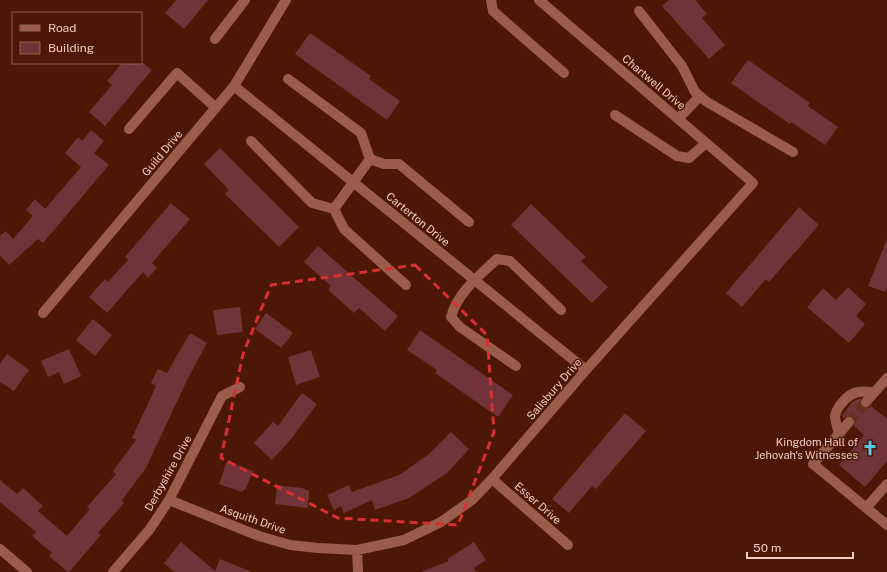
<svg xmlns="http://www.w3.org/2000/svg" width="887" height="572" viewBox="0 0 887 572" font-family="'Public Sans',sans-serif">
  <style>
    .building { fill: #703337 }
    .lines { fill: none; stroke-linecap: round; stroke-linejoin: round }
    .minor-tunnel { stroke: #653221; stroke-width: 10; stroke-dasharray: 10 5; stroke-linecap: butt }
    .minor { stroke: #9b5d4a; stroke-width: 10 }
    .marked { fill: none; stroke: #d73030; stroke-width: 3; stroke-dasharray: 8 5; stroke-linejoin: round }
    .labels { text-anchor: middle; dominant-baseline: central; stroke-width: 3; stroke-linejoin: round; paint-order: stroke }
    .street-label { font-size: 11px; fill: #f0ccc1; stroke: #4d1705 }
    .poi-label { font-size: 11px; fill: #f0ccc1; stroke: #4d1705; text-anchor: end }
  </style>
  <rect width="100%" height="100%" fill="#4d1705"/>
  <path class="building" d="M 176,0 L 208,0 L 184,29 L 165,13 Z
    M 669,0 L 695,0 L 707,14 L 702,18 L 725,45 L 709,59 L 662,6 Z
    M 310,33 L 371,76 L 369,79 L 400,101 L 387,120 L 295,54 Z
    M 748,60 L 810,103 L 808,106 L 838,127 L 825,145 L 791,122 L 790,124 L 731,83 Z
    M 122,63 L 143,63 L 152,70 L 105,126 L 89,112 L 112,85 L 107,81 Z
    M 91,130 L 104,141 L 94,153 L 109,165 L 43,243 L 38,239 L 9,265 L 0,255 L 0,236 L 6,231 L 13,239 L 33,216 L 26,210 L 35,199 L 45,209 L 81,167 L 65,153 L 78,137 L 82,141 Z
    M 220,148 L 299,227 L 279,247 L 225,194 L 229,190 L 204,164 Z
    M 171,203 L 190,219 L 152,263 L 157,268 L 148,278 L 143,272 L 107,313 L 89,297 L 105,279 L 108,282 L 128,260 L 125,257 Z
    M 531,204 L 586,257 L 581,261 L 608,287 L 592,303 L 511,225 Z
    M 799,207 L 819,225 L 769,282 L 766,279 L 742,307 L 726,293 Z
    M 887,239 L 887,287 L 885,292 L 868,286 Z
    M 318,246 L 398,316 L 385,331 L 359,308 L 354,313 L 328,290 L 331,286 L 304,262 Z
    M 848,287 L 866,304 L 856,316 L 865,324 L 849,343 L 807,307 L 823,288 L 836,300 Z
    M 240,307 L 243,332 L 217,335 L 213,310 Z
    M 266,313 L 293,333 L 281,348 L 255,329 Z
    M 93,319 L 112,335 L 95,356 L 76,340 Z
    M 420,330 L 513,395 L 498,417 L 435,373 L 437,370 L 407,350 Z
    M 190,333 L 207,343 L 188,378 L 146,468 L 122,500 L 124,503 L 98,533 L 101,535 L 69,572 L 68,572 L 49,556 L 52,553 L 32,536 L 36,532 L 0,502 L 0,480 L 17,494 L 23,488 L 43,506 L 38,511 L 67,536 L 90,509 L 87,507 L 116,474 L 113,471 L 136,440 L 132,438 L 156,386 L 151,383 L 158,369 L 167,373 Z
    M 69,349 L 81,376 L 64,384 L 59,372 L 48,377 L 41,361 Z
    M 311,350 L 320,377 L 296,385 L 288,357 Z
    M 7,354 L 29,370 L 14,391 L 0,382 L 0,364 Z
    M 302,393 L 317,404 L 292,438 L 272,460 L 254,443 L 273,422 L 278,426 Z
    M 861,398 L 860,404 L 862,407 L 868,408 L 871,406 L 887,419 L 887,461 L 865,487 L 839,465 L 864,435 L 854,426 L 855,420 L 853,417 L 847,416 L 844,418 L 842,416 L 852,402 Z
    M 625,413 L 646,431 L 596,489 L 592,486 L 569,513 L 552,499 Z
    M 451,432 L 469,449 L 447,473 L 409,498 L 375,510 L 372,500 L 344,513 L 341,506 L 334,510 L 327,495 L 349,485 L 352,492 L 399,475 L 429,454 Z
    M 227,461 L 253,471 L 246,488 L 242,492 L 219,484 Z
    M 277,485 L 302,488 L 309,491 L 308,508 L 275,504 Z
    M 181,542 L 215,571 L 220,559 L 252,572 L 174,572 L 164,563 Z
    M 474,542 L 486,560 L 474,568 L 476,572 L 423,572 L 423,571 L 449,561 L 447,559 Z"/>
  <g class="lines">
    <path class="minor-tunnel" d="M 849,422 L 866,402"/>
    <path class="minor" d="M 491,0 L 493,11 L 564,73
      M 639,11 L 682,66 L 695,92 L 707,102 L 793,152
      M 215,39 L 245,0
      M 288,79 L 361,133 L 370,159 L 384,164 L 399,164 L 469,222
      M 234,86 L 586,370
      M 615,115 L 677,156 L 689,158 L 706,143
      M 678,119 L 700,96
      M 129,129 L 177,73 L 216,108
      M 251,141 L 312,203 L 334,209
      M 370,159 L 334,209 L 344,229 L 406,285
      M 43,313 L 234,86 L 286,0
      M 516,366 L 460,327 L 451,317 C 457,293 480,275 497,259 L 510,261 L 561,310
      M 866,402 L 887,378
      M 849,422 L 813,464 L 887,525
      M 839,434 C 838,429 835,421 835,416 C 837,406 848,394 858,392 C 863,391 869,392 874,392
      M 492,479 L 568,545
      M 169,500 L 259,536 L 290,545 L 318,548 L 357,550 L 404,540 L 441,522 L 472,500 L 492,479 L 586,370 L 753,183 L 539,0
      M 866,508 L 887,484
      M 0,549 L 27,572
      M 357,550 L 358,572
      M 113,572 L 150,529 L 169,500 L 222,396 L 240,387"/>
  </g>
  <path class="marked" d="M 415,265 L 487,335 L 494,432 L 458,525 L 338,518 L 221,458 L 243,354 L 271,285 Z"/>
  <defs>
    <symbol id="church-bare" viewBox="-9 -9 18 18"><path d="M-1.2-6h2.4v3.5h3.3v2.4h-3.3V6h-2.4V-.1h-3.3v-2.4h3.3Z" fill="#5ac8e5" stroke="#4d1705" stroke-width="2.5" paint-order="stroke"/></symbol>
  </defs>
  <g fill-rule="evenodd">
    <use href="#church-bare" x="859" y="437" width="22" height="22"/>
  </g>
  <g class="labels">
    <g class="street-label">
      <text transform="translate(654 82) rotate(40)">Chartwell Drive</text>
      <text transform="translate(162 153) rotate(-50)">Guild Drive</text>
      <text transform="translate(418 219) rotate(39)">Carterton Drive</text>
      <text transform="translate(554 389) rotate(-49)">Salisbury Drive</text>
      <text transform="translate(168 473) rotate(-61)">Derbyshire Drive</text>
      <text transform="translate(538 503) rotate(41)">Esser Drive</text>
      <text transform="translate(253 519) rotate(19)">Asquith Drive</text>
    </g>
    <g class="poi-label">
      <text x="858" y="442">Kingdom Hall of<tspan x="858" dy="13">Jehovah's Witnesses</tspan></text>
    </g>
  </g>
  <rect x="12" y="12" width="130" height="52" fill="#4d1705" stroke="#8e5f50"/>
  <rect x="20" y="25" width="20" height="6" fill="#9b5d4a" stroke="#8e5f50"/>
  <text x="48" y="32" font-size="12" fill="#f0ccc1">Road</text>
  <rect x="20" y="42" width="20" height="12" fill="#703337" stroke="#8e5f50"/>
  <text x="48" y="52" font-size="12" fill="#f0ccc1">Building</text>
  <path d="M747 552v6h106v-6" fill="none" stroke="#f0ccc1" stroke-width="2"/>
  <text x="753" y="552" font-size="12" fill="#f0ccc1" stroke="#4d1705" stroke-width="3" paint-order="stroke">50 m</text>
</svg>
